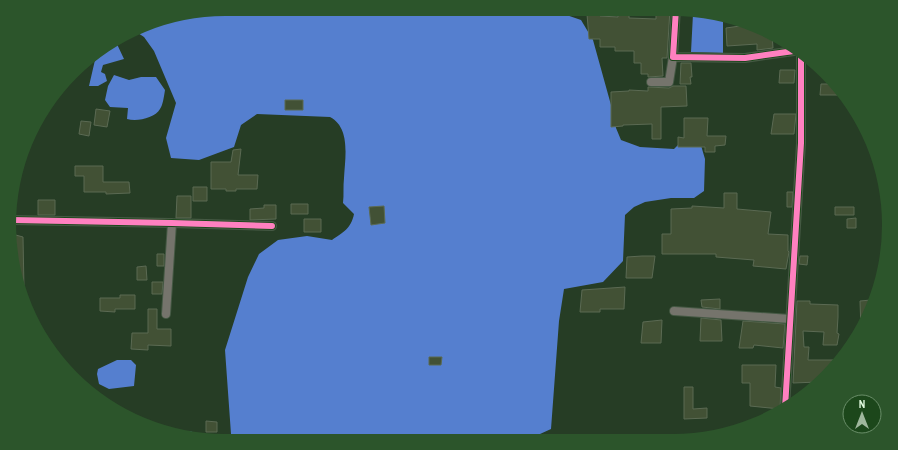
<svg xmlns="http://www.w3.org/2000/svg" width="898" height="450" viewBox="0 0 898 450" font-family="'Archivo Narrow',sans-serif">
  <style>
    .water { fill: #557fcf }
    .building { fill: #425135; stroke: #5b6a53 }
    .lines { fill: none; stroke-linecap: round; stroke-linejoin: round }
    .street-casing { stroke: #455944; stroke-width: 10 }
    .street { stroke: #75746c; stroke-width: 8 }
    .cycleway-casing { stroke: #1c471b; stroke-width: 8 }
    .cycleway { stroke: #ff80c0; stroke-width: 6 }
  </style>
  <rect width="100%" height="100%" fill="#263d25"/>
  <path class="water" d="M 225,9 L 549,9 L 581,20 L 593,40 L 611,105 L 616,128 L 621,140 L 640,147 L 674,149 L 690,133 L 700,142 L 705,159 L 704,191 L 694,198 L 671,198 L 645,202 L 634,207 L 625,215 L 623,261 L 603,282 L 564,289 L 559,321 L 551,429 L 540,434 L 426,440 L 211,441 L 184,433 L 190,431 L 212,440 L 228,439 L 231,434 L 225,350 L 248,277 L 259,254 L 278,240 L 307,236 L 332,240 C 343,232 351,229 354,214 L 343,203 C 344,195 343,186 344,178 C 345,158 351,128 330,117 L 257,114 L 241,125 L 234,147 L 199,160 L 171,158 L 166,138 L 176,103 L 154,51 L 144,37 L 135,31 L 155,21 Z
    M 697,12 L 723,19 L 723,53 L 691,52 L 693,14 Z
    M 116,42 L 124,59 L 103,65 L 101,72 L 105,74 L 107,81 L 98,86 L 89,86 L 95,60 L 99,51 Z
    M 114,75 L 129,80 L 141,77 L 156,77 L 165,90 C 164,96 163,105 160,109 C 155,118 137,122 127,119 L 128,108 L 110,107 L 105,100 L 108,86 Z
    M 117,360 L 131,360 L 136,365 L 134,386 L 109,389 L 99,384 L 97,374 L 98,369 Z"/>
  <path class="building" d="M 656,9 L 670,9 L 667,58 L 662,58 L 663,76 L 648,77 L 648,74 L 641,74 L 641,63 L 634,63 L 634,51 L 615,51 L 615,47 L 600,47 L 600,39 L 589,39 L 587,14 L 600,14 L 600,16 L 618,17 L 618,14 L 629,14 L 629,18 L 656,19 Z
    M 747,25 L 768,31 L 772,34 L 773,48 L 757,50 L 757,44 L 727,46 L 726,28 Z
    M 681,63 L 691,63 L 692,77 L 690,77 L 691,84 L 680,84 Z
    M 780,70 L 795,70 L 794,83 L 779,83 Z
    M 821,84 L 836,84 L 839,88 L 839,95 L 820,95 Z
    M 673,86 L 686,86 L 687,106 L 661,107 L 661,139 L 652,139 L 652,124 L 623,125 L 623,126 L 611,127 L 611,92 L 629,91 L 629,90 L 648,91 L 648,87 L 669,88 Z
    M 285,100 L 303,100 L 303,110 L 285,110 Z
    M 96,109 L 110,111 L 107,127 L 94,125 Z
    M 774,114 L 796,114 L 794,134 L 771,134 Z
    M 684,118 L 708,118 L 707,136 L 726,136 L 725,145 L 715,146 L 715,152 L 705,152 L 705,147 L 678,147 L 678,137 L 684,138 Z
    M 81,121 L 91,122 L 89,136 L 79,134 Z
    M 241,149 L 238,175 L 258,175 L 257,189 L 236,189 L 236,191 L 226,191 L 226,189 L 211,189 L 211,162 L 231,162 L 233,150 Z
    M 75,166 L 103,166 L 103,182 L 129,182 L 130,193 L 106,194 L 106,192 L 84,192 L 84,176 L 75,176 Z
    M 193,187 L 207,187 L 207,201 L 193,201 Z
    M 787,192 L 793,192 L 792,207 L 787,207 Z
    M 724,193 L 737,193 L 737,209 L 771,212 L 768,234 L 788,235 L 788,251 L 789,252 L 786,269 L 753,266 L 754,260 L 716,257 L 716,254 L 662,254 L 662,234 L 671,234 L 671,209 L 692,208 L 692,206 L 724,208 Z
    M 177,196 L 191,196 L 191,218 L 176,218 Z
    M 38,200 L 55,200 L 55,215 L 38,215 Z
    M 291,204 L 308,204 L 308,214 L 291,214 Z
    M 264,205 L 276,205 L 276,219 L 250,220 L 250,209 L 264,208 Z
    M 384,206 L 385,223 L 371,225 L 369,207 Z
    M 835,207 L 854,207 L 854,215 L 835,215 Z
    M 856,218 L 856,228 L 847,228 L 847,219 Z
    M 304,219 L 321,219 L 321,232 L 304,232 Z
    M 12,234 L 23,237 L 24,289 L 22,289 L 11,253 Z
    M 157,254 L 164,254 L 164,266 L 157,266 Z
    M 642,256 L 655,256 L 652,278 L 626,278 L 627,257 Z
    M 800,256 L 808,256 L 807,265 L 799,264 Z
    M 146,266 L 147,280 L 137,280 L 137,267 Z
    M 152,282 L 163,282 L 162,294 L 152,294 Z
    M 625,287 L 624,309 L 600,309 L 600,312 L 580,312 L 582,290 Z
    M 120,295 L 135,295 L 135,309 L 115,309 L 115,312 L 100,311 L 100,298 L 120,298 Z
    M 720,299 L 720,309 L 702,307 L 701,300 Z
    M 871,300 L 870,307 L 867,320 L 861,330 L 860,301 Z
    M 797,301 L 810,301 L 810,304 L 838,305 L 838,317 L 837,333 L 839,334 L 837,345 L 823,345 L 824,332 L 803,331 L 804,347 L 809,347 L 808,360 L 833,360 L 832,368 L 818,382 L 793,383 Z
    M 148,309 L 157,309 L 157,329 L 171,329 L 171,346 L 148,345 L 148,350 L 131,349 L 132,333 L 148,333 Z
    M 701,318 L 721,320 L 722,341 L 700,341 Z
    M 662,320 L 661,343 L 641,343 L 643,322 Z
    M 743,321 L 785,324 L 783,348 L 754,345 L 753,348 L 739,348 Z
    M 429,357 L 442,357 L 441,365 L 429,365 Z
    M 742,365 L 776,365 L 775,387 L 781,388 L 780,409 L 750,406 L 750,383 L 742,383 Z
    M 684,387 L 693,387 L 693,409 L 707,408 L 707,418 L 684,419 Z
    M 206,421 L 217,422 L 217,432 L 206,432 Z"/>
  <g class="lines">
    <defs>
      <path id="street" d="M 676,9 L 673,57 L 745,58 L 794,51
        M 651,82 L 669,82 L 673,57
        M 12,220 L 172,223 L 272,226
        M 674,311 L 790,319
        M 166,314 L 172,223
        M 785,408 L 801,143 L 801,56"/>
    </defs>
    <use href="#street" class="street-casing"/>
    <use href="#street" class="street"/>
    <defs>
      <path id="cycleway" d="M 676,9 L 673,57 L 745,58 L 794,51
        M 12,220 L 172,223 L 272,226
        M 785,408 L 801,143 L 801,56"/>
    </defs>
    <use href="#cycleway" class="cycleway-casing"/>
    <use href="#cycleway" class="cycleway"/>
  </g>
  <path d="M0 0H898V450H0ZM225 16H673A209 209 0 0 1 882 225V225A209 209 0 0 1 673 434H225A209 209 0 0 1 16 225V225A209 209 0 0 1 225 16Z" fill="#2c552b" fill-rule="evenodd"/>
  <g transform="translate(862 414)"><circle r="19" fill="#1c471b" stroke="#6a8e69"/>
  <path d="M0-3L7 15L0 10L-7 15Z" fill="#9fb79d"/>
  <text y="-6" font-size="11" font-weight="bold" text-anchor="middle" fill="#e0f8de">N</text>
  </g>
</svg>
